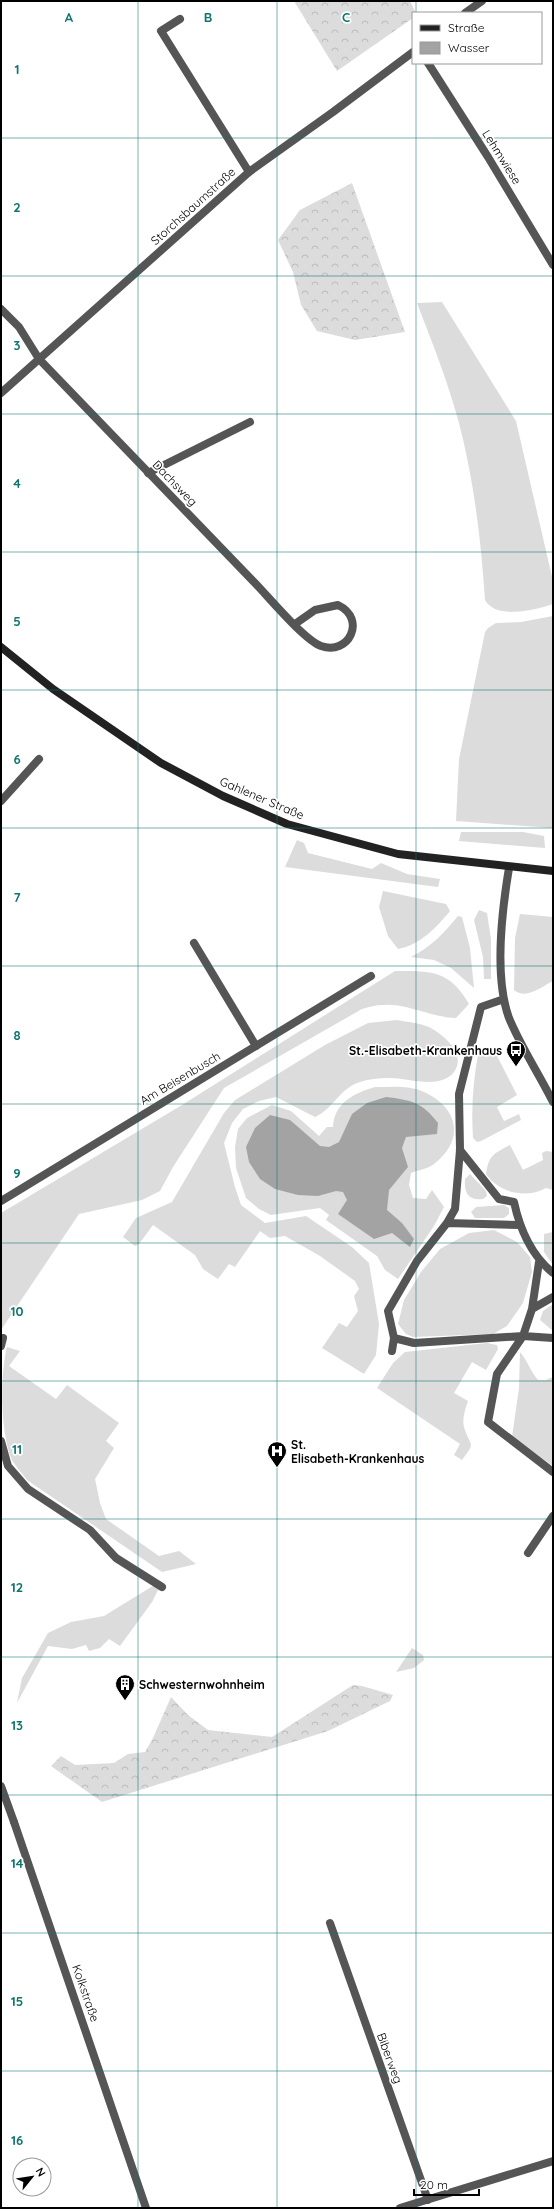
<svg xmlns="http://www.w3.org/2000/svg" width="554" height="2209" viewBox="0 0 554 2209" font-family="Quicksand,sans-serif">
  <style>
    .grass { fill: #dcdcdc }
    .forest { fill: url(#forest-crowns) }
    .water { fill: #a3a3a3 }
    .lines { fill: none; stroke-linecap: round; stroke-linejoin: round }
    .service { stroke: #555; stroke-width: 8 }
    .minor { stroke: #555; stroke-width: 8 }
    .secondary { stroke: #222; stroke-width: 8 }
    .grid { fill: none; stroke: #0f766e; stroke-width: 1; stroke-opacity: 0.55 }
    .labels { text-anchor: middle; dominant-baseline: central; stroke-width: 3.5; stroke-linejoin: round; paint-order: stroke }
    .street-label { font-size: 12px; fill: #000; stroke: #fff }
    .poi-label { font-size: 12px; font-weight: bold; fill: #000; stroke: #fff; text-anchor: start }
    .grid-label { font-size: 13px; text-anchor: middle; font-weight: bold; fill: #0f766e; stroke: #fff; stroke-width: 3.5; stroke-linejoin: round; paint-order: stroke }
  </style>
  <defs>
    <pattern id="forest-crowns" width="20" height="18" patternUnits="userSpaceOnUse"><rect width="20" height="18" fill="#dcdcdc"/><path d="M2 6a3 3 0 1 1 6 0M12 15a3 3 0 1 1 6 0" fill="none" stroke="#bbb"/></pattern>
  </defs>
  <rect width="100%" height="100%" fill="#fff"/>
  <path class="grass" d="M 442,302 L 516,421 L 553,581 L 553,604 C 535,610 496,620 485,600 C 481,540 474,481 459,423 C 448,382 432,342 417,303 Z
    M 553,616 L 553,828 L 456,821 L 459,759 L 485,632 L 488,628 L 496,623 L 521,622 Z
    M 461,832 L 523,832 L 544,836 L 545,848 L 459,841 Z
    M 297,840 L 304,843 L 308,853 L 372,869 L 381,863 L 407,874 L 440,879 L 438,887 L 285,867 Z
    M 383,891 L 446,904 L 450,911 C 436,928 420,945 398,949 L 388,936 L 379,907 Z
    M 479,910 L 487,913 L 491,939 L 491,979 L 484,979 L 483,957 L 474,920 Z
    M 520,914 L 553,917 L 553,981 C 541,987 526,1000 514,990 L 515,938 Z
    M 458,916 L 462,917 L 470,948 L 474,988 L 451,968 L 434,960 L 411,957 C 431,947 444,933 458,916 Z
    M 395,971 C 432,971 449,970 469,1004 L 456,1018 C 431,1018 408,1003 383,1005 C 376,1005 369,1007 362,1009 L 224,1088 L 173,1167 L 160,1191 L 142,1200 L 79,1214 L 1,1330 L 1,1213 L 182,1105 Z
    M 397,1020 C 407,1022 420,1023 429,1027 C 444,1035 467,1054 454,1072 C 440,1090 409,1078 390,1078 C 380,1078 367,1079 357,1083 C 339,1090 332,1110 315,1117 L 276,1097 L 259,1101 L 243,1109 L 232,1123 L 224,1143 L 235,1187 L 241,1205 L 265,1223 L 306,1216 L 352,1247 L 369,1263 L 379,1324 L 376,1355 L 364,1374 L 322,1348 L 339,1323 L 347,1327 L 358,1311 L 354,1296 L 359,1289 L 355,1281 L 320,1256 L 285,1236 L 270,1238 L 260,1231 L 235,1267 L 229,1264 L 218,1279 L 203,1269 L 195,1255 L 153,1225 L 139,1244 L 135,1246 L 123,1237 L 136,1218 L 172,1202 L 224,1113 L 235,1100 L 325,1045 L 368,1023 Z
    M 479,1050 L 494,1050 L 517,1095 L 497,1107 L 504,1121 L 519,1114 L 521,1120 L 481,1141 L 477,1142 L 473,1138 C 471,1108 473,1079 479,1050 Z
    M 375,1087 C 391,1087 410,1085 424,1092 C 459,1108 465,1140 434,1164 C 428,1169 418,1170 411,1173 L 409,1185 L 413,1198 L 426,1199 L 432,1190 L 444,1207 L 434,1226 L 398,1279 L 385,1270 L 377,1256 L 326,1220 L 329,1215 L 320,1208 L 271,1215 L 259,1209 L 246,1198 L 236,1168 L 235,1147 L 238,1129 L 247,1118 L 272,1105 L 291,1111 L 319,1136 L 327,1127 L 333,1127 C 334,1103 354,1093 375,1087 Z
    M 510,1145 L 523,1170 L 543,1160 L 542,1153 L 546,1151 L 553,1152 L 553,1190 L 546,1188 C 526,1199 499,1193 486,1174 C 489,1155 493,1154 510,1145 Z
    M 470,1174 L 486,1191 L 487,1196 L 483,1199 C 468,1201 464,1193 465,1179 Z
    M 504,1205 L 509,1208 L 509,1214 L 504,1218 L 475,1218 L 471,1212 L 476,1207 Z
    M 494,1230 L 517,1242 L 530,1257 L 532,1272 L 523,1303 L 507,1326 L 493,1334 L 413,1337 L 406,1334 L 398,1324 L 404,1300 L 421,1272 L 440,1249 L 469,1233 Z
    M 553,1232 L 553,1265 L 544,1252 L 544,1234 Z
    M 553,1304 L 553,1331 L 540,1320 L 543,1311 Z
    M 487,1343 L 497,1345 L 498,1349 L 486,1370 L 472,1362 L 454,1393 L 468,1401 C 465,1410 461,1420 465,1430 C 471,1448 476,1441 462,1460 L 454,1455 L 460,1444 L 377,1388 L 393,1363 L 405,1352 Z
    M 7,1347 L 20,1351 L 9,1366 L 56,1399 L 67,1385 L 119,1423 L 106,1441 L 114,1448 L 95,1479 L 100,1503 L 106,1519 L 159,1556 L 179,1551 L 196,1564 L 162,1572 L 27,1480 C 23,1474 16,1467 12,1460 C 0,1433 0,1374 7,1347 Z
    M 520,1352 C 528,1361 530,1371 538,1380 L 546,1380 L 553,1377 L 553,1466 L 512,1437 L 519,1388 Z
    M 156,1584 L 159,1588 L 152,1602 L 120,1646 L 109,1639 L 100,1648 L 89,1651 L 86,1645 L 72,1649 L 48,1646 L 17,1703 L 22,1678 L 48,1633 L 71,1622 L 104,1616 Z
    M 412,1648 L 423,1655 L 424,1660 L 414,1668 L 396,1672 Z"/>
  <path class="forest" d="M 294,1 L 410,1 L 416,13 L 413,13 L 413,18 L 337,71 Z
    M 352,183 L 405,332 L 355,340 L 317,331 L 301,305 L 293,272 L 278,240 L 300,210 Z
    M 353,1685 L 362,1686 L 393,1695 L 390,1701 L 328,1731 L 102,1802 L 51,1766 L 61,1756 L 75,1765 L 114,1763 L 128,1754 L 145,1752 L 153,1738 L 171,1697 L 188,1715 L 208,1730 L 272,1737 Z"/>
  <path class="water" d="M 386,1097 C 411,1100 422,1102 438,1123 L 437,1134 L 406,1137 L 402,1148 L 408,1167 L 389,1190 L 387,1210 L 402,1223 L 414,1239 L 410,1247 L 392,1233 L 374,1239 L 338,1214 L 347,1200 L 343,1192 L 336,1191 L 318,1196 L 298,1195 L 275,1189 L 260,1179 L 249,1162 L 246,1147 L 255,1128 L 270,1115 L 290,1120 L 320,1146 L 329,1147 L 339,1142 L 352,1114 L 367,1103 Z"/>
  <g class="lines">
    <path class="service" d="M 180,19 L 161,31 L 249,172
      M 148,473 L 250,422
      M 509,868 C 502,910 494,977 509,1018 C 521,1047 539,1074 553,1102
      M 194,943 L 256,1046
      M 460,1150 L 499,1199 L 514,1202 C 520,1230 531,1255 553,1273
      M 447,1223 L 519,1225
      M 553,1297 L 532,1309 L 523,1336 L 553,1338
      M 532,1309 L 539,1262
      M 394,1338 L 414,1343 L 523,1336 L 497,1374 L 488,1422 L 553,1472
      M 1,1346 L 3,1338
      M 392,1351 L 394,1338 L 388,1311 L 417,1261 L 447,1223 L 455,1209 L 460,1150 L 459,1094 L 481,1007 L 504,999
      M 1,1441 L 8,1466 L 28,1489 L 90,1530 L 116,1558 L 162,1587
      M 528,1553 L 553,1516
      M 1,1786 L 14,1822"/>
    <path class="minor" d="M 465,13 L 482,1
      M 428,63 L 488,157 L 553,265
      M 1,309 L 19,327 L 39,359 C 110,433 182,507 253,581 C 268,596 303,639 321,646 C 349,656 367,619 338,605 L 315,610 L 295,624
      M 1,393 L 249,172 L 333,112 L 413,52
      M 1,801 L 39,759
      M 1,1201 L 371,976
      M 14,1822 L 146,2208
      M 330,1923 L 428,2200
      M 400,2208 L 553,2161"/>
    <path class="secondary" d="M 1,647 L 53,689 L 161,763 L 223,796 L 287,824 L 398,854 L 553,871"/>
  </g>
  <path class="grid" d="M 138,1 L 138,2208M 277,1 L 277,2208M 416,1 L 416,13M 416,63 L 416,2208M 1,138 L 553,138M 1,276 L 553,276M 1,414 L 553,414M 1,552 L 553,552M 1,690 L 553,690M 1,828 L 553,828M 1,966 L 553,966M 1,1104 L 553,1104M 1,1243 L 553,1243M 1,1381 L 553,1381M 1,1519 L 553,1519M 1,1657 L 553,1657M 1,1795 L 553,1795M 1,1933 L 553,1933M 1,2071 L 553,2071"/>
  <defs>
    <symbol id="bus-pin" viewBox="-11 -11 22 30"><path d="M0 17L-7.5 6A9.5 9.5 0 1 1 7.5 6Z" fill="#000" stroke="#fff"/><path d="M-5-6H5V4H4V6H2V4H-2V6H-4V4H-5ZM-3.5-4V0h7V-4ZM-3.5 1.2v1.5H-2V1.2ZM2 1.2v1.5H3.5V1.2Z" fill="#fff"/></symbol>
    <symbol id="hospital-pin" viewBox="-11 -11 22 30"><path d="M0 17L-7.5 6A9.5 9.5 0 1 1 7.5 6Z" fill="#000" stroke="#fff"/><path d="M-5-5h3v3.5h4V-5h3V5h-3V1.5h-4V5h-3Z" fill="#fff"/></symbol>
    <symbol id="building-pin" viewBox="-11 -11 22 30"><path d="M0 17L-7.5 6A9.5 9.5 0 1 1 7.5 6Z" fill="#000" stroke="#fff"/><path d="M-4-6H4V6H1V3H-1V6H-4ZM-2.5-4.3h1.7v1.8h-1.7ZM.8-4.3h1.7v1.8H.8ZM-2.5-1h1.7V.8h-1.7ZM.8-1h1.7V.8H.8Z" fill="#fff"/></symbol>
  </defs>
  <g fill-rule="evenodd">
    <use href="#bus-pin" x="505" y="1039" width="22" height="30"/>
    <use href="#hospital-pin" x="266" y="1440" width="22" height="30"/>
    <use href="#building-pin" x="114" y="1673" width="22" height="30"/>
  </g>
  <g class="labels">
    <g class="street-label">
      <text transform="translate(502 157) rotate(58)">Lehmwiese</text>
      <text transform="translate(193 206) rotate(-42)">Storchsbaumstraße</text>
      <text transform="translate(175 483) rotate(46)">Dachsweg</text>
      <text transform="translate(262 798) rotate(23)">Gahlener Straße</text>
      <text transform="translate(180 1078) rotate(-31)">Am Beisenbusch</text>
      <text transform="translate(86 1993) rotate(71)">Kolkstraße</text>
      <text transform="translate(390 2058) rotate(70)">Biberweg</text>
    </g>
    <g class="poi-label">
      <text x="502" y="1050" text-anchor="end">St.-Elisabeth-Krankenhaus</text>
      <text x="291" y="1444">St.<tspan x="291" dy="14">Elisabeth-Krankenhaus</tspan></text>
      <text x="139" y="1684">Schwesternwohnheim</text>
    </g>
  </g>
  <g class="grid-label">
    <text x="69" y="22">A</text>
    <text x="208" y="22">B</text>
    <text x="346" y="22">C</text>
    <text x="17" y="74">1</text>
    <text x="17" y="212">2</text>
    <text x="17" y="350">3</text>
    <text x="17" y="488">4</text>
    <text x="17" y="626">5</text>
    <text x="17" y="764">6</text>
    <text x="17" y="902">7</text>
    <text x="17" y="1040">8</text>
    <text x="17" y="1178">9</text>
    <text x="17" y="1316">10</text>
    <text x="17" y="1454">11</text>
    <text x="17" y="1592">12</text>
    <text x="17" y="1730">13</text>
    <text x="17" y="1868">14</text>
    <text x="17" y="2006">15</text>
    <text x="17" y="2145">16</text>
  </g>
  <rect width="554" height="2209" fill="none" stroke="#000000" stroke-width="4"/>
  <rect x="412" y="12" width="130" height="52" fill="#ffffff" stroke="#999999"/>
  <rect x="420" y="25" width="20" height="6" fill="#222222" stroke="#999999"/>
  <text x="448" y="32" font-size="12" fill="#000000">Straße</text>
  <rect x="420" y="42" width="20" height="12" fill="#a3a3a3" stroke="#999999"/>
  <text x="448" y="52" font-size="12" fill="#000000">Wasser</text>
  <g transform="translate(32 2177) rotate(60)"><circle r="19" fill="#ffffff" stroke="#999999"/>
  <path d="M0-3L7 15L0 10L-7 15Z" fill="#000000"/>
  <text y="-6" font-size="11" font-weight="bold" text-anchor="middle" fill="#000000">N</text>
  </g>
  <path d="M414 2189v6h65v-6" fill="none" stroke="#000000" stroke-width="2"/>
  <text x="420" y="2189" font-size="12" fill="#000000" stroke="#ffffff" stroke-width="3" paint-order="stroke">20 m</text>
</svg>
